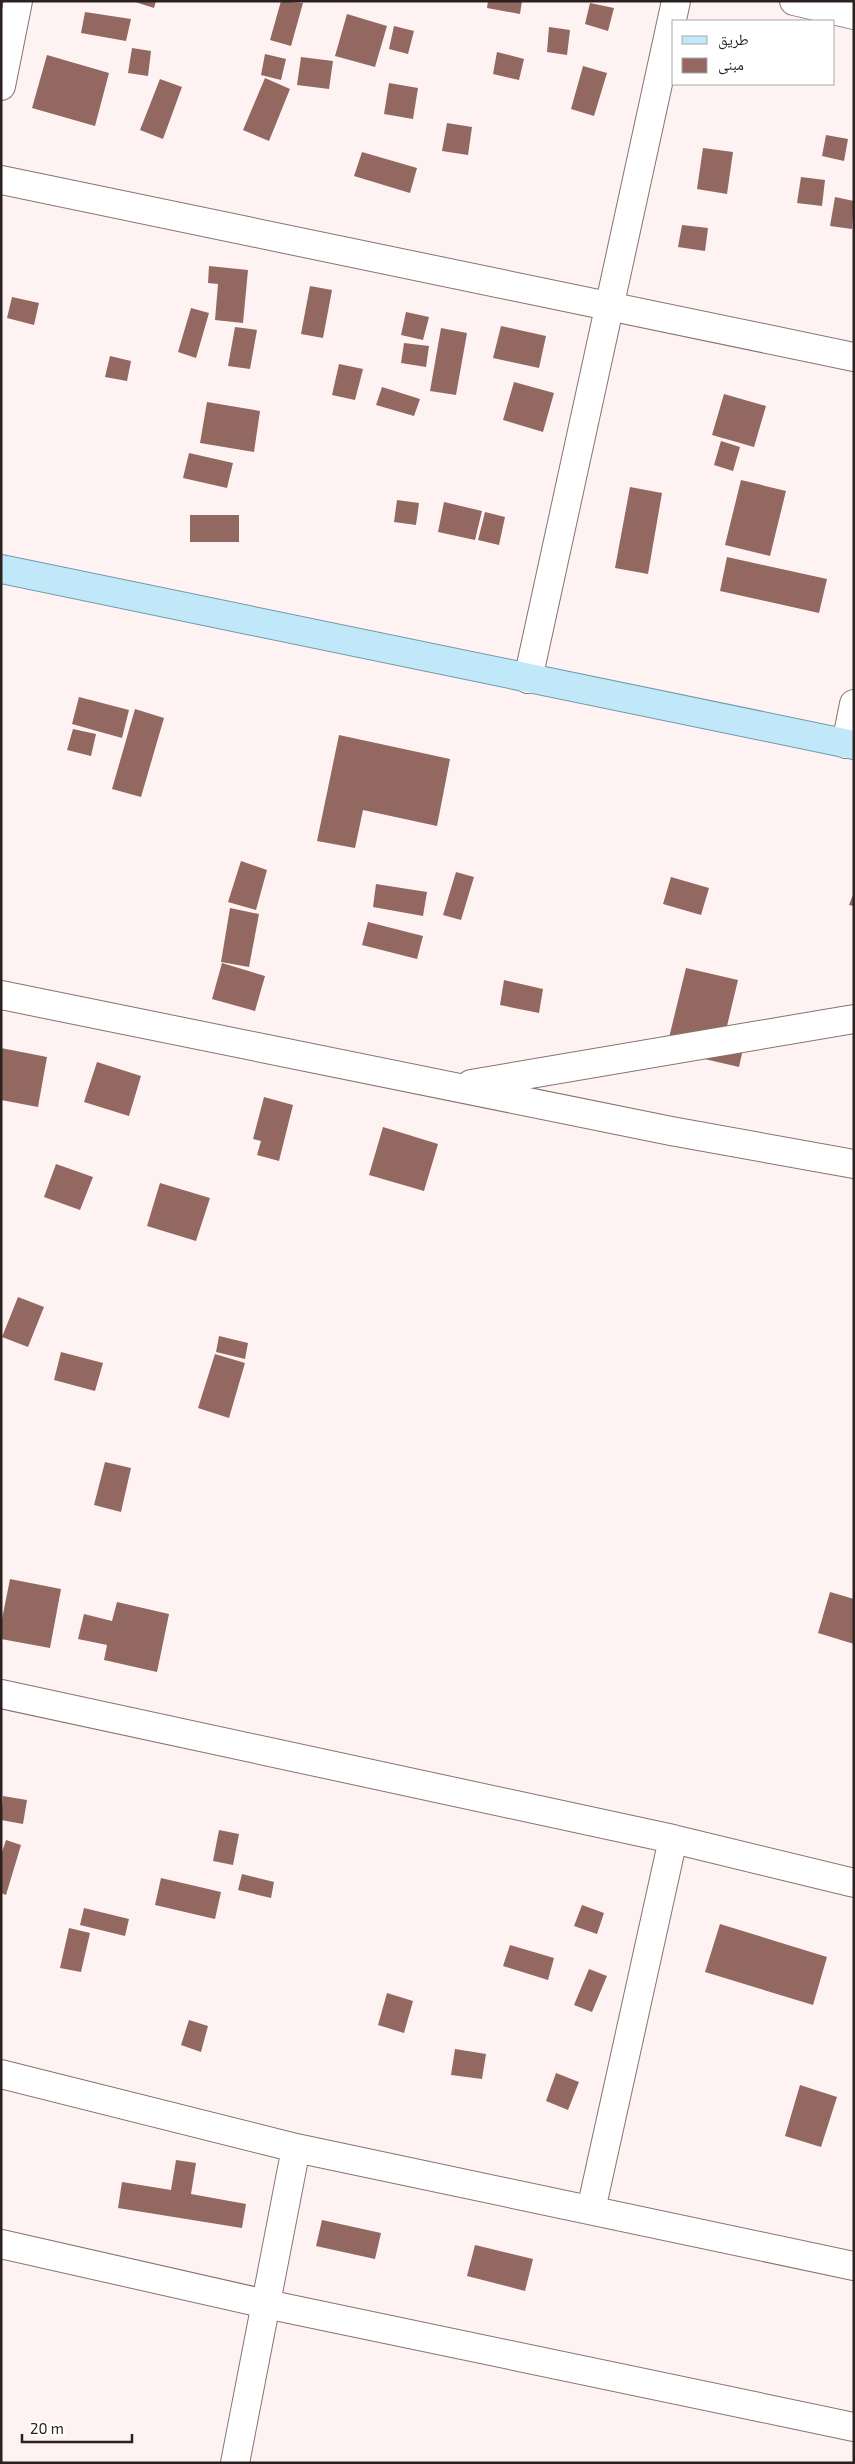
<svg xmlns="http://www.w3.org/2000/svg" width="855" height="2464" viewBox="0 0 855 2464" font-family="'Exo 2','Noto Naskh Arabic',sans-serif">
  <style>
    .building { fill: #926861 }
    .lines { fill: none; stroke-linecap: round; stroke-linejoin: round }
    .street-casing { stroke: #88726e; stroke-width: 30 }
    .primary-casing { stroke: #7199a9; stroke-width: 30 }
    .street { stroke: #fff; stroke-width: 28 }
    .primary { stroke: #c1e8f8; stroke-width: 28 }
  </style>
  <rect width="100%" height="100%" fill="#fef3f2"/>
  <path class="building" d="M 132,1 L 156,1 L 154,8 Z
    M 281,1 L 303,3 L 291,46 L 270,40 Z
    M 488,1 L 522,1 L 520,14 L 487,8 Z
    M 590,3 L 614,8 L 608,31 L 585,24 Z
    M 85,12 L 131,19 L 126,41 L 81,33 Z
    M 347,14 L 387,26 L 375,67 L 335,56 Z
    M 394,26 L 414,31 L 408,54 L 389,49 Z
    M 549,27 L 570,30 L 567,55 L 547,52 Z
    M 132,48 L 151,51 L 148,76 L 128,73 Z
    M 497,52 L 524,59 L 519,80 L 493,74 Z
    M 265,54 L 286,59 L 281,80 L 261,75 Z
    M 47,55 L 109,73 L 95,126 L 32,108 Z
    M 301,57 L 333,61 L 329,89 L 297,85 Z
    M 583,66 L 607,73 L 594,116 L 571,109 Z
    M 265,78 L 290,89 L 269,141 L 243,130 Z
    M 160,79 L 182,87 L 163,139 L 140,130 Z
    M 389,83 L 418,88 L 413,119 L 384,114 Z
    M 447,123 L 472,127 L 468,155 L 442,151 Z
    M 826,135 L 848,139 L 844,161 L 822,156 Z
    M 703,148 L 733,152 L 727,194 L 697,189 Z
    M 362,152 L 417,168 L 410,193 L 354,176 Z
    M 801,177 L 825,180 L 822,206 L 797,203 Z
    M 835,197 L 854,201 L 852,229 L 830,226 Z
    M 682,225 L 708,228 L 705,251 L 678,247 Z
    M 209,266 L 248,270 L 243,323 L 215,320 L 218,284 L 208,283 Z
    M 310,286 L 332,290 L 323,338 L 301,334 Z
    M 12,297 L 39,303 L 34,325 L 7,318 Z
    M 191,308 L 209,313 L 196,358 L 178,352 Z
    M 406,312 L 429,317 L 423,340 L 401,335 Z
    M 501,326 L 546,336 L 539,368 L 493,358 Z
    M 235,327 L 257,330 L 250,369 L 228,366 Z
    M 441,328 L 467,333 L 456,395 L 430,391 Z
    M 404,343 L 429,346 L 426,367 L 401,363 Z
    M 110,356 L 131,361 L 127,381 L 105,377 Z
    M 339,364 L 363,369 L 355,400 L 332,395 Z
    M 514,382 L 554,393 L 543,432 L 503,420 Z
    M 382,387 L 420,399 L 414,416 L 376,405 Z
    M 724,394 L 766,406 L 754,447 L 712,435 Z
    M 207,402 L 260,411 L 254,452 L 200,443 Z
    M 721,441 L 740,447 L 733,471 L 714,465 Z
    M 189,453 L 233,463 L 227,488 L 183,478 Z
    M 741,480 L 786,491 L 770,556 L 725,545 Z
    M 630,487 L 662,493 L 648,574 L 615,568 Z
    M 397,500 L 419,503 L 416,525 L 394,522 Z
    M 444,502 L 482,511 L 475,540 L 438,532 Z
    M 485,512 L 505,517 L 499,545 L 478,540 Z
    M 190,515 L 239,515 L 239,542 L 190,542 Z
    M 727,557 L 827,579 L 819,613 L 720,591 Z
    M 79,697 L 129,710 L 122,738 L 72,724 Z
    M 135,709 L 164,718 L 141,797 L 112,789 Z
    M 73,729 L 96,734 L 91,756 L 67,750 Z
    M 339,735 L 450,759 L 437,826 L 363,810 L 355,848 L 317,841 Z
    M 241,861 L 267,870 L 256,910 L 228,902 Z
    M 456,872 L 474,877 L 461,920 L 443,915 Z
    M 671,877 L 709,888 L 701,915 L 663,904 Z
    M 376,884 L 427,892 L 423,916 L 373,907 Z
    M 854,892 L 854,906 L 849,905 Z
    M 230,908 L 259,914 L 249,967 L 221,962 Z
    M 368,922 L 423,936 L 417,959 L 362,945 Z
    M 222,963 L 265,976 L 255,1011 L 212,999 Z
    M 686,968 L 738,980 L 727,1026 L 747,1031 L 739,1067 L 666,1050 Z
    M 504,980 L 543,989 L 539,1013 L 500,1005 Z
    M 1,1048 L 47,1057 L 38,1107 L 1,1100 Z
    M 97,1062 L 141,1076 L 129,1116 L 84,1102 Z
    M 264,1097 L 293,1105 L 279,1161 L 257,1155 L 261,1141 L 253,1139 Z
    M 383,1127 L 438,1144 L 424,1191 L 369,1175 Z
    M 56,1164 L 93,1177 L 80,1210 L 44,1197 Z
    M 160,1183 L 210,1198 L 196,1241 L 147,1226 Z
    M 18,1297 L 44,1307 L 28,1347 L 2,1337 Z
    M 219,1336 L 248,1343 L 245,1359 L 216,1352 Z
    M 61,1352 L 103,1363 L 95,1391 L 54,1380 Z
    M 215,1354 L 245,1363 L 229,1418 L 198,1408 Z
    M 105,1462 L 131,1468 L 121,1512 L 94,1505 Z
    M 10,1579 L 61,1589 L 50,1648 L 1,1639 L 1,1624 Z
    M 830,1592 L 854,1599 L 854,1644 L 818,1633 Z
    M 117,1602 L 169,1614 L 157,1672 L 104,1660 L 107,1645 L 78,1639 L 84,1614 L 112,1621 Z
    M 3,1796 L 27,1800 L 23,1824 L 1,1820 Z
    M 219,1830 L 239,1834 L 233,1865 L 213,1861 Z
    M 6,1840 L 21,1845 L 6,1895 L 1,1893 L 1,1855 Z
    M 242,1874 L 274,1882 L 271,1898 L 238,1890 Z
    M 161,1878 L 221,1892 L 215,1919 L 155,1905 Z
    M 582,1905 L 604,1913 L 597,1934 L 574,1926 Z
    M 84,1908 L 129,1919 L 125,1936 L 80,1925 Z
    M 720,1924 L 827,1957 L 813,2005 L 705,1972 Z
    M 69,1928 L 90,1933 L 81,1972 L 60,1968 Z
    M 510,1945 L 554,1958 L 548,1980 L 503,1966 Z
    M 589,1969 L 607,1976 L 592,2012 L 574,2005 Z
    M 387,1993 L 413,2001 L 404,2033 L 378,2025 Z
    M 189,2020 L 208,2026 L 201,2052 L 181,2045 Z
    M 455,2049 L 486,2054 L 482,2079 L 451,2075 Z
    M 556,2073 L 579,2082 L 568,2110 L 546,2101 Z
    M 800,2085 L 837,2097 L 821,2147 L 785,2136 Z
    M 176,2160 L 196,2163 L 191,2194 L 246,2204 L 242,2228 L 118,2208 L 122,2182 L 171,2190 Z
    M 322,2220 L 381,2233 L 375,2259 L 316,2246 Z
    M 475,2245 L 533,2259 L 525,2291 L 467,2276 Z"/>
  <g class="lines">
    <defs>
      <path id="street" d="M 794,1 L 854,15
        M 1,86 L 18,1
        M 1,180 L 854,357
        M 528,679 L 676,1
        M 846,744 L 854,704
        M 1,995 L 671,1131 L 854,1164
        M 471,1084 L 854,1019
        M 1,1694 L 673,1839 L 854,1883
        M 1,2074 L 296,2148 L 854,2266
        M 591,2210 L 673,1839
        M 1,2244 L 266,2304 L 854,2427
        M 235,2463 L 296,2148"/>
      <path id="primary" d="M 1,569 L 854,745"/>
    </defs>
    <use href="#street" class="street-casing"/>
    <use href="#primary" class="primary-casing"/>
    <use href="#street" class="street"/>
    <use href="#primary" class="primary"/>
  </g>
  <rect width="855" height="2464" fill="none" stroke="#2b2220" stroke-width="5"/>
  <rect x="672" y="20" width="162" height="65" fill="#ffffff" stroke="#aaa7a6"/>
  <rect x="682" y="36" width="25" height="8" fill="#c1e8f8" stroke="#aaa7a6"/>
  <text x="718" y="45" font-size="15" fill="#2b2220">طريق</text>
  <rect x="682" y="58" width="25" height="15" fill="#926861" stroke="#aaa7a6"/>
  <text x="718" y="70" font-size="15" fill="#2b2220">مبنى</text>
  <path d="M22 2434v8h110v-8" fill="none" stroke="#2b2220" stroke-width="2.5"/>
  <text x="30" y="2434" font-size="15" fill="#2b2220" stroke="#ffffff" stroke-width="4" paint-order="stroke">20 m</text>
</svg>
